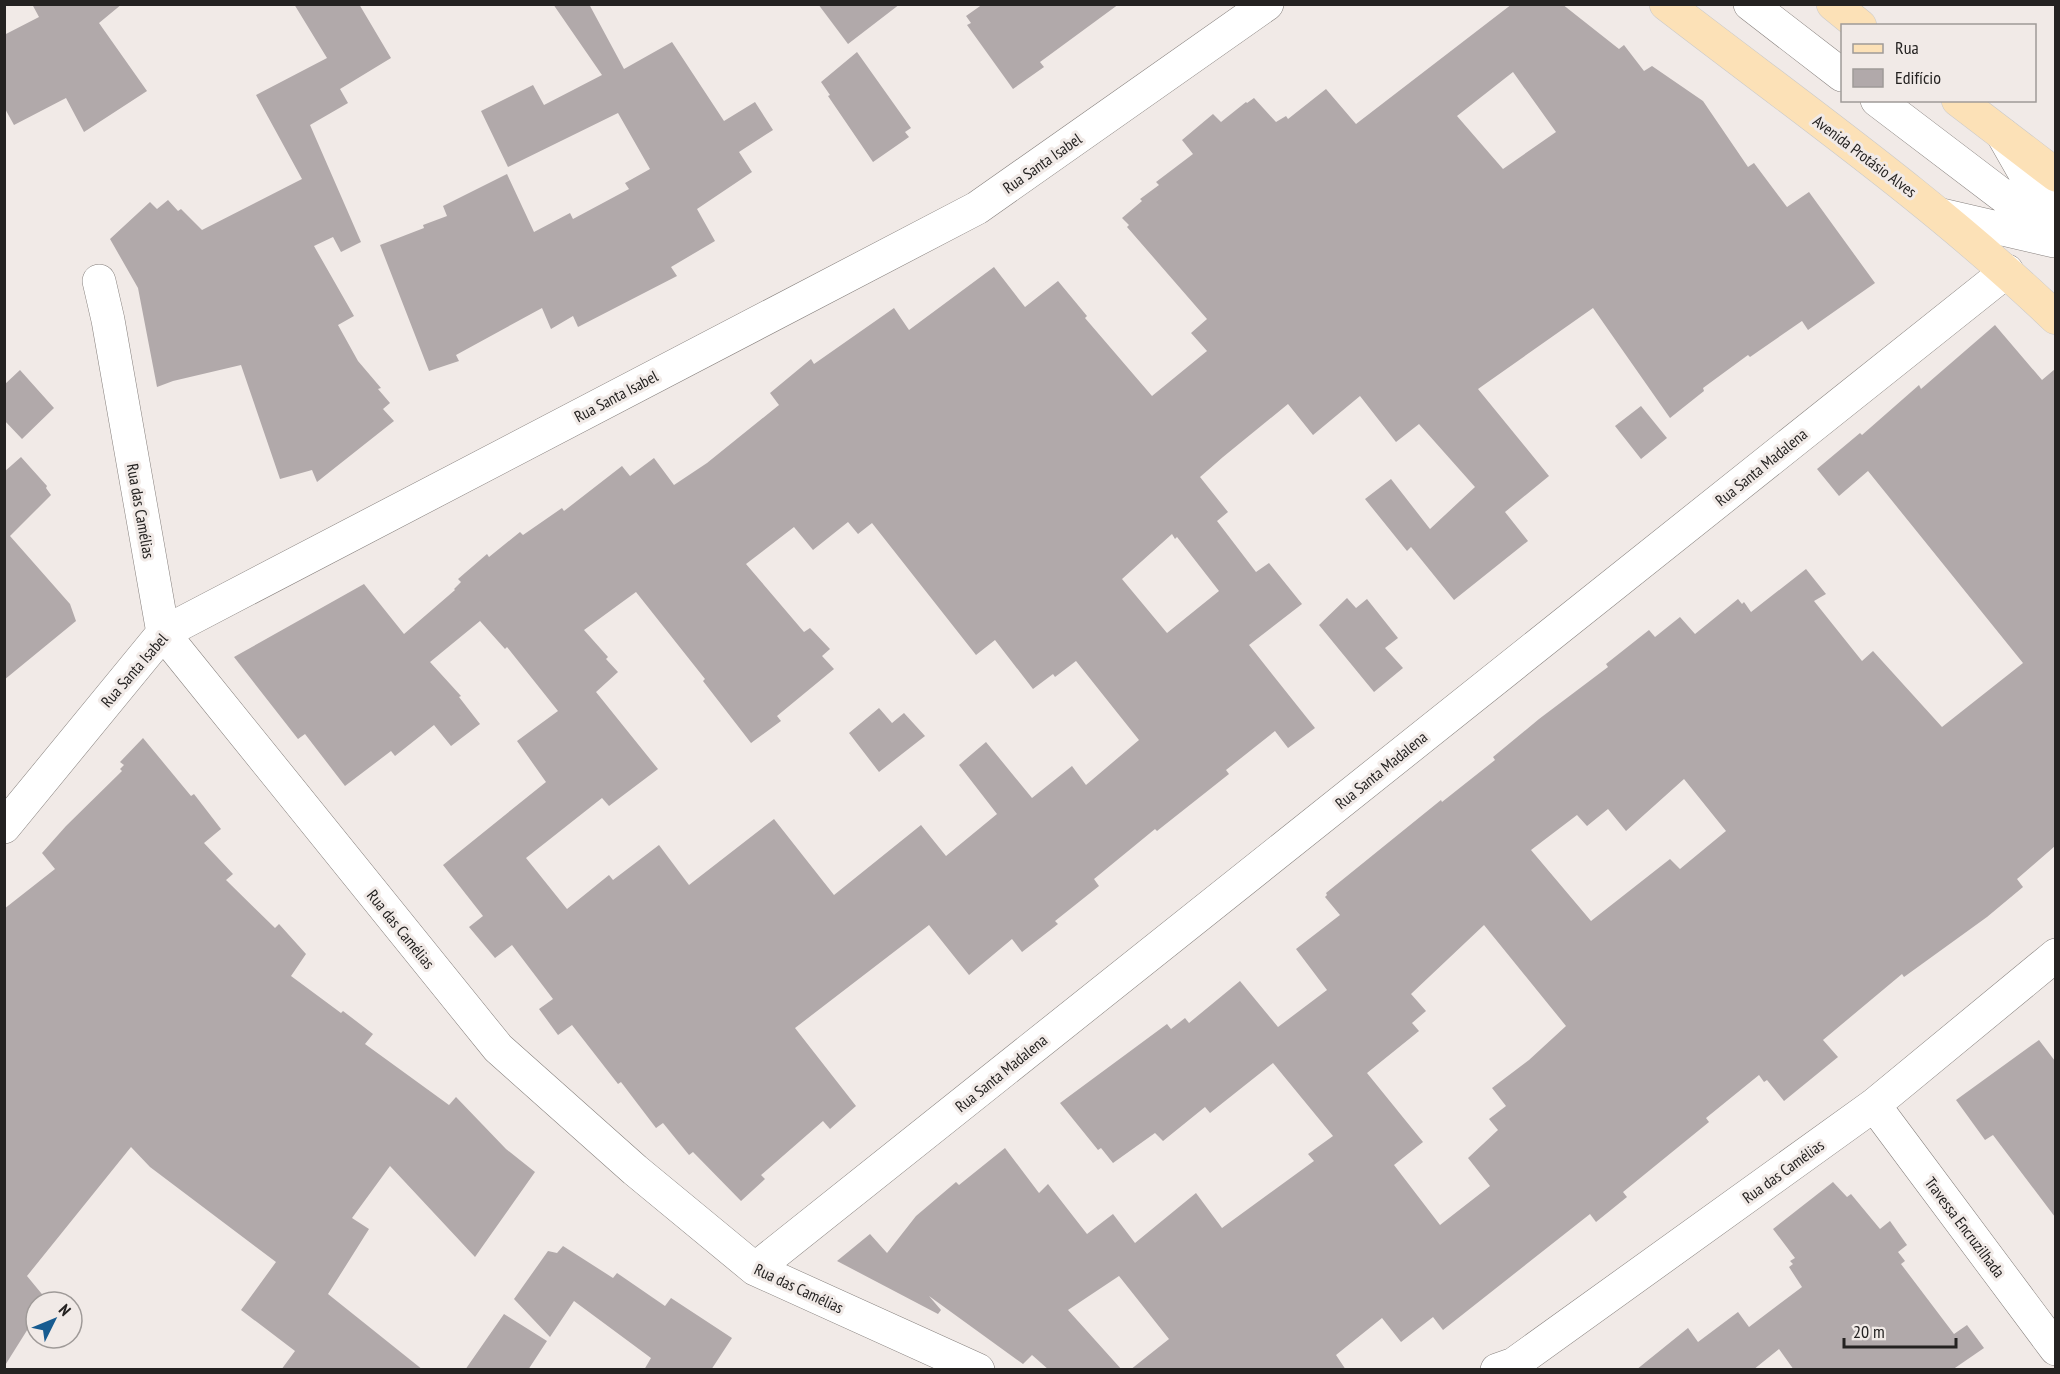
<svg xmlns="http://www.w3.org/2000/svg" width="2060" height="1374" viewBox="0 0 2060 1374" font-family="'PT Sans Narrow',sans-serif">
  <style>
    .building { fill: #b1a9aa; fill-rule: evenodd }
    .lines { fill: none; stroke-linecap: round; stroke-linejoin: round }
    .minor-casing { stroke: #87817e; stroke-width: 34 }
    .major-casing { stroke: #cacaca; stroke-width: 34 }
    .minor { stroke: #fff; stroke-width: 33 }
    .major { stroke: #fce1b7; stroke-width: 33 }
    .labels { text-anchor: middle; dominant-baseline: central; stroke-width: 6; stroke-linejoin: round; paint-order: stroke }
    .street-label { font-size: 16px; fill: #242221; stroke: #f1eae7 }
  </style>
  <rect width="100%" height="100%" fill="#f1eae7"/>
  <path class="building" d="M 32,4 L 122,4 L 99,23 L 147,91 L 84,132 L 66,98 L 14,125 L 4,107 L 4,35 L 39,17 Z
    M 294,4 L 359,4 L 391,58 L 340,89 L 348,103 L 310,125 L 361,242 L 341,252 L 333,237 L 314,246 L 354,316 L 338,325 L 358,361 L 381,388 L 378,389 L 390,403 L 383,409 L 394,421 L 317,482 L 312,470 L 280,479 L 241,365 L 173,381 L 157,387 L 138,288 L 110,239 L 150,202 L 157,209 L 168,200 L 178,211 L 181,209 L 202,230 L 302,179 L 256,95 L 327,58 Z
    M 553,4 L 589,4 L 624,69 L 672,42 L 724,121 L 755,102 L 773,130 L 739,152 L 752,172 L 697,209 L 715,241 L 671,267 L 677,276 L 578,327 L 573,316 L 551,329 L 542,308 L 456,355 L 459,361 L 429,371 L 380,245 L 424,228 L 423,225 L 447,216 L 443,206 L 507,174 L 534,232 L 570,213 L 573,219 L 629,189 L 625,183 L 650,169 L 618,113 L 508,167 L 481,111 L 533,85 L 544,105 L 602,75 Z
    M 818,4 L 900,4 L 848,44 Z
    M 983,4 L 1119,4 L 1040,62 L 1044,67 L 1013,89 L 967,25 L 971,23 L 966,16 Z
    M 1512,4 L 1562,4 L 1619,49 L 1624,45 L 1644,71 L 1652,66 L 1703,101 L 1748,167 L 1754,163 L 1787,207 L 1809,192 L 1875,283 L 1808,330 L 1802,321 L 1750,357 L 1748,355 L 1703,388 L 1704,391 L 1670,418 L 1593,308 L 1478,389 L 1549,476 L 1505,512 L 1528,541 L 1454,600 L 1411,547 L 1407,551 L 1365,499 L 1391,479 L 1430,529 L 1475,487 L 1419,424 L 1396,442 L 1360,396 L 1313,435 L 1288,404 L 1223,457 L 1200,477 L 1228,512 L 1217,521 L 1256,572 L 1269,563 L 1302,604 L 1249,645 L 1315,728 L 1288,748 L 1275,731 L 1226,770 L 1229,774 L 1157,831 L 1155,829 L 1094,879 L 1099,886 L 1055,921 L 1058,924 L 1022,952 L 1012,939 L 969,975 L 929,925 L 795,1028 L 856,1106 L 830,1129 L 823,1121 L 761,1175 L 765,1179 L 741,1201 L 693,1152 L 689,1155 L 663,1123 L 656,1128 L 621,1082 L 618,1084 L 572,1025 L 558,1035 L 539,1009 L 553,999 L 512,945 L 495,958 L 469,927 L 483,916 L 443,865 L 546,782 L 517,741 L 558,711 L 507,647 L 505,649 L 480,621 L 430,662 L 461,696 L 459,697 L 480,724 L 451,746 L 434,725 L 395,756 L 391,751 L 345,786 L 305,734 L 298,739 L 234,657 L 364,584 L 404,634 L 455,590 L 454,589 L 461,582 L 458,579 L 487,554 L 489,557 L 520,532 L 523,535 L 562,508 L 564,511 L 622,466 L 630,476 L 654,458 L 674,485 L 707,463 L 779,405 L 770,393 L 811,359 L 814,364 L 894,308 L 909,330 L 994,267 L 1025,307 L 1058,281 L 1087,316 L 1085,318 L 1152,396 L 1207,351 L 1191,333 L 1207,319 L 1127,227 L 1129,225 L 1122,218 L 1142,201 L 1140,199 L 1159,185 L 1156,182 L 1193,154 L 1182,140 L 1213,114 L 1221,122 L 1246,102 L 1247,103 L 1254,98 L 1276,122 L 1286,116 L 1288,119 L 1326,89 L 1356,124 ZM 1513,72 L 1556,132 L 1503,169 L 1457,116 ZM 848,522 L 858,534 L 872,523 L 976,655 L 995,640 L 1033,689 L 1053,674 L 1055,677 L 1076,661 L 1139,740 L 1086,785 L 1072,766 L 1032,798 L 986,742 L 959,765 L 997,814 L 946,856 L 921,825 L 834,895 L 774,819 L 689,885 L 659,845 L 613,880 L 609,875 L 567,909 L 526,858 L 602,798 L 609,806 L 658,769 L 596,692 L 618,672 L 606,659 L 608,657 L 584,630 L 636,592 L 705,679 L 703,681 L 751,743 L 781,721 L 777,716 L 834,669 L 822,656 L 830,649 L 810,628 L 804,632 L 746,564 L 794,527 L 813,550 ZM 1172,534 L 1175,539 L 1177,537 L 1219,591 L 1167,633 L 1122,579 Z
    M 857,52 L 911,128 L 905,132 L 909,137 L 873,162 L 828,96 L 830,95 L 821,82 Z
    M 1995,325 L 2042,380 L 2055,369 L 2055,846 L 2017,879 L 2023,887 L 1987,917 L 1904,977 L 1902,974 L 1823,1040 L 1838,1057 L 1784,1101 L 1767,1080 L 1764,1082 L 1759,1075 L 1706,1118 L 1709,1122 L 1623,1192 L 1627,1197 L 1596,1222 L 1590,1214 L 1443,1330 L 1433,1317 L 1401,1342 L 1382,1318 L 1336,1355 L 1346,1370 L 1130,1370 L 1169,1339 L 1119,1276 L 1068,1310 L 1122,1370 L 1049,1370 L 1032,1355 L 1023,1364 L 929,1296 L 941,1310 L 938,1314 L 837,1261 L 870,1234 L 887,1253 L 916,1216 L 956,1182 L 959,1185 L 1005,1148 L 1039,1193 L 1048,1184 L 1087,1234 L 1113,1214 L 1135,1243 L 1196,1193 L 1222,1228 L 1314,1161 L 1308,1154 L 1333,1136 L 1273,1063 L 1210,1113 L 1205,1107 L 1163,1141 L 1155,1133 L 1113,1163 L 1101,1148 L 1098,1150 L 1060,1103 L 1167,1024 L 1171,1029 L 1185,1018 L 1189,1023 L 1240,981 L 1278,1027 L 1327,990 L 1296,949 L 1340,915 L 1325,897 L 1327,895 L 1326,893 L 1441,800 L 1442,802 L 1495,760 L 1493,757 L 1539,719 L 1608,667 L 1606,664 L 1649,630 L 1655,637 L 1680,617 L 1695,634 L 1738,599 L 1742,604 L 1744,602 L 1751,612 L 1806,569 L 1826,594 L 1814,601 L 1862,661 L 1873,651 L 1942,727 L 2023,663 L 1868,471 L 1839,496 L 1817,469 L 1860,433 L 1862,435 L 1919,385 L 1921,389 ZM 1684,779 L 1726,831 L 1680,869 L 1670,859 L 1591,921 L 1531,850 L 1577,815 L 1587,826 L 1608,809 L 1626,831 ZM 1484,925 L 1566,1026 L 1529,1060 L 1492,1088 L 1506,1106 L 1489,1119 L 1498,1130 L 1468,1158 L 1490,1186 L 1440,1225 L 1394,1165 L 1423,1142 L 1367,1073 L 1419,1031 L 1412,1023 L 1426,1011 L 1411,994 Z
    M 20,370 L 54,408 L 22,439 L 4,420 L 4,385 Z
    M 1641,406 L 1667,438 L 1641,459 L 1615,426 Z
    M 21,457 L 47,486 L 46,488 L 51,495 L 10,536 L 70,604 L 76,621 L 4,680 L 4,472 Z
    M 1347,598 L 1356,608 L 1367,599 L 1398,638 L 1385,648 L 1403,668 L 1374,692 L 1319,625 Z
    M 879,708 L 892,723 L 904,713 L 925,736 L 879,772 L 849,733 Z
    M 143,738 L 191,796 L 194,794 L 221,829 L 204,843 L 233,874 L 226,880 L 275,928 L 279,924 L 306,954 L 291,976 L 341,1013 L 343,1011 L 373,1034 L 365,1044 L 449,1105 L 456,1097 L 506,1149 L 535,1172 L 475,1257 L 390,1166 L 352,1218 L 369,1229 L 328,1294 L 423,1370 L 281,1370 L 295,1351 L 241,1310 L 276,1262 L 150,1167 L 131,1147 L 27,1276 L 46,1299 L 45,1302 L 36,1302 L 36,1316 L 4,1367 L 4,909 L 55,869 L 42,853 L 66,826 L 122,771 L 120,769 L 124,765 L 120,762 Z
    M 2039,1040 L 2055,1061 L 2055,1217 L 1993,1135 L 1985,1140 L 1956,1100 Z
    M 1833,1182 L 1847,1197 L 1851,1194 L 1880,1229 L 1890,1221 L 1907,1245 L 1898,1252 L 1905,1261 L 1901,1264 L 1954,1334 L 1967,1325 L 1984,1348 L 1952,1370 L 1794,1370 L 1779,1349 L 1753,1370 L 1636,1370 L 1688,1328 L 1698,1342 L 1738,1312 L 1749,1327 L 1802,1287 L 1789,1267 L 1793,1264 L 1790,1261 L 1795,1258 L 1773,1229 Z
    M 563,1246 L 613,1278 L 617,1273 L 665,1306 L 671,1298 L 732,1338 L 711,1370 L 644,1370 L 651,1358 L 574,1301 L 550,1337 L 514,1299 L 548,1251 L 557,1253 Z
    M 504,1314 L 547,1341 L 528,1370 L 465,1370 Z"/>
  <g class="lines">
    <defs>
      <path id="minor" d="M 1750,4 L 1842,75
        M 1877,100 L 2056,236
        M 2003,135 L 2056,228
        M 1942,215 L 2054,241
        M 99,281 L 108,320 L 163,633 L 498,1048 L 635,1170 L 755,1269 L 978,1370
        M 4,827 L 163,633 L 977,208 L 1267,4
        M 1874,1105 L 2056,1349
        M 755,1269 L 2007,271
        M 1497,1370 L 1514,1364 L 1874,1105 L 2056,955"/>
      <path id="major" d="M 1666,4 C 1798,106 1935,202 2056,318
        M 1833,4 L 1860,26
        M 1958,100 L 2056,175"/>
    </defs>
    <use href="#minor" class="minor-casing"/>
    <use href="#major" class="major-casing"/>
    <use href="#minor" class="minor"/>
    <use href="#major" class="major"/>
  </g>
  <g class="labels">
    <g class="street-label">
      <text transform="translate(1865 156) rotate(37)">Avenida Protásio Alves</text>
      <text transform="translate(1042 163) rotate(-35)">Rua Santa Isabel</text>
      <text transform="translate(616 396) rotate(-28)">Rua Santa Isabel</text>
      <text transform="translate(1761 467) rotate(-39)">Rua Santa Madalena</text>
      <text transform="translate(141 511) rotate(80)">Rua das Camélias</text>
      <text transform="translate(134 670) rotate(-49)">Rua Santa Isabel</text>
      <text transform="translate(1381 770) rotate(-39)">Rua Santa Madalena</text>
      <text transform="translate(401 929) rotate(51)">Rua das Camélias</text>
      <text transform="translate(1001 1073) rotate(-39)">Rua Santa Madalena</text>
      <text transform="translate(1783 1171) rotate(-36)">Rua das Camélias</text>
      <text transform="translate(1965 1227) rotate(53)">Travessa Encruzilhada</text>
      <text transform="translate(799 1288) rotate(25)">Rua das Camélias</text>
    </g>
  </g>
  <rect width="2060" height="1374" fill="none" stroke="#242221" stroke-width="12"/>
  <rect x="1841" y="24" width="195" height="78" fill="#f1eae7" stroke="#9f9a98" stroke-width="1.5"/>
  <rect x="1853" y="44" width="30" height="9" fill="#fce1b7" stroke="#9f9a98" stroke-width="1.5"/>
  <text x="1895" y="54" font-size="18" fill="#242221">Rua</text>
  <rect x="1853" y="69" width="30" height="18" fill="#b1a9aa" stroke="#9f9a98" stroke-width="1.5"/>
  <text x="1895" y="84" font-size="18" fill="#242221">Edifício</text>
  <g transform="translate(54 1320) rotate(47)"><circle r="28" fill="#f1eae7" stroke="#9f9a98" stroke-width="1.5"/>
  <path d="M0-4.5L10 22L0 15L-10 22Z" fill="#175b90"/>
  <text y="-9" font-size="16" font-weight="bold" text-anchor="middle" fill="#242221">N</text>
  </g>
  <path d="M1844 1338v9h112v-9" fill="none" stroke="#242221" stroke-width="3"/>
  <text x="1853" y="1338" font-size="18" fill="#242221" stroke="#f1eae7" stroke-width="4.5" paint-order="stroke">20 m</text>
</svg>
